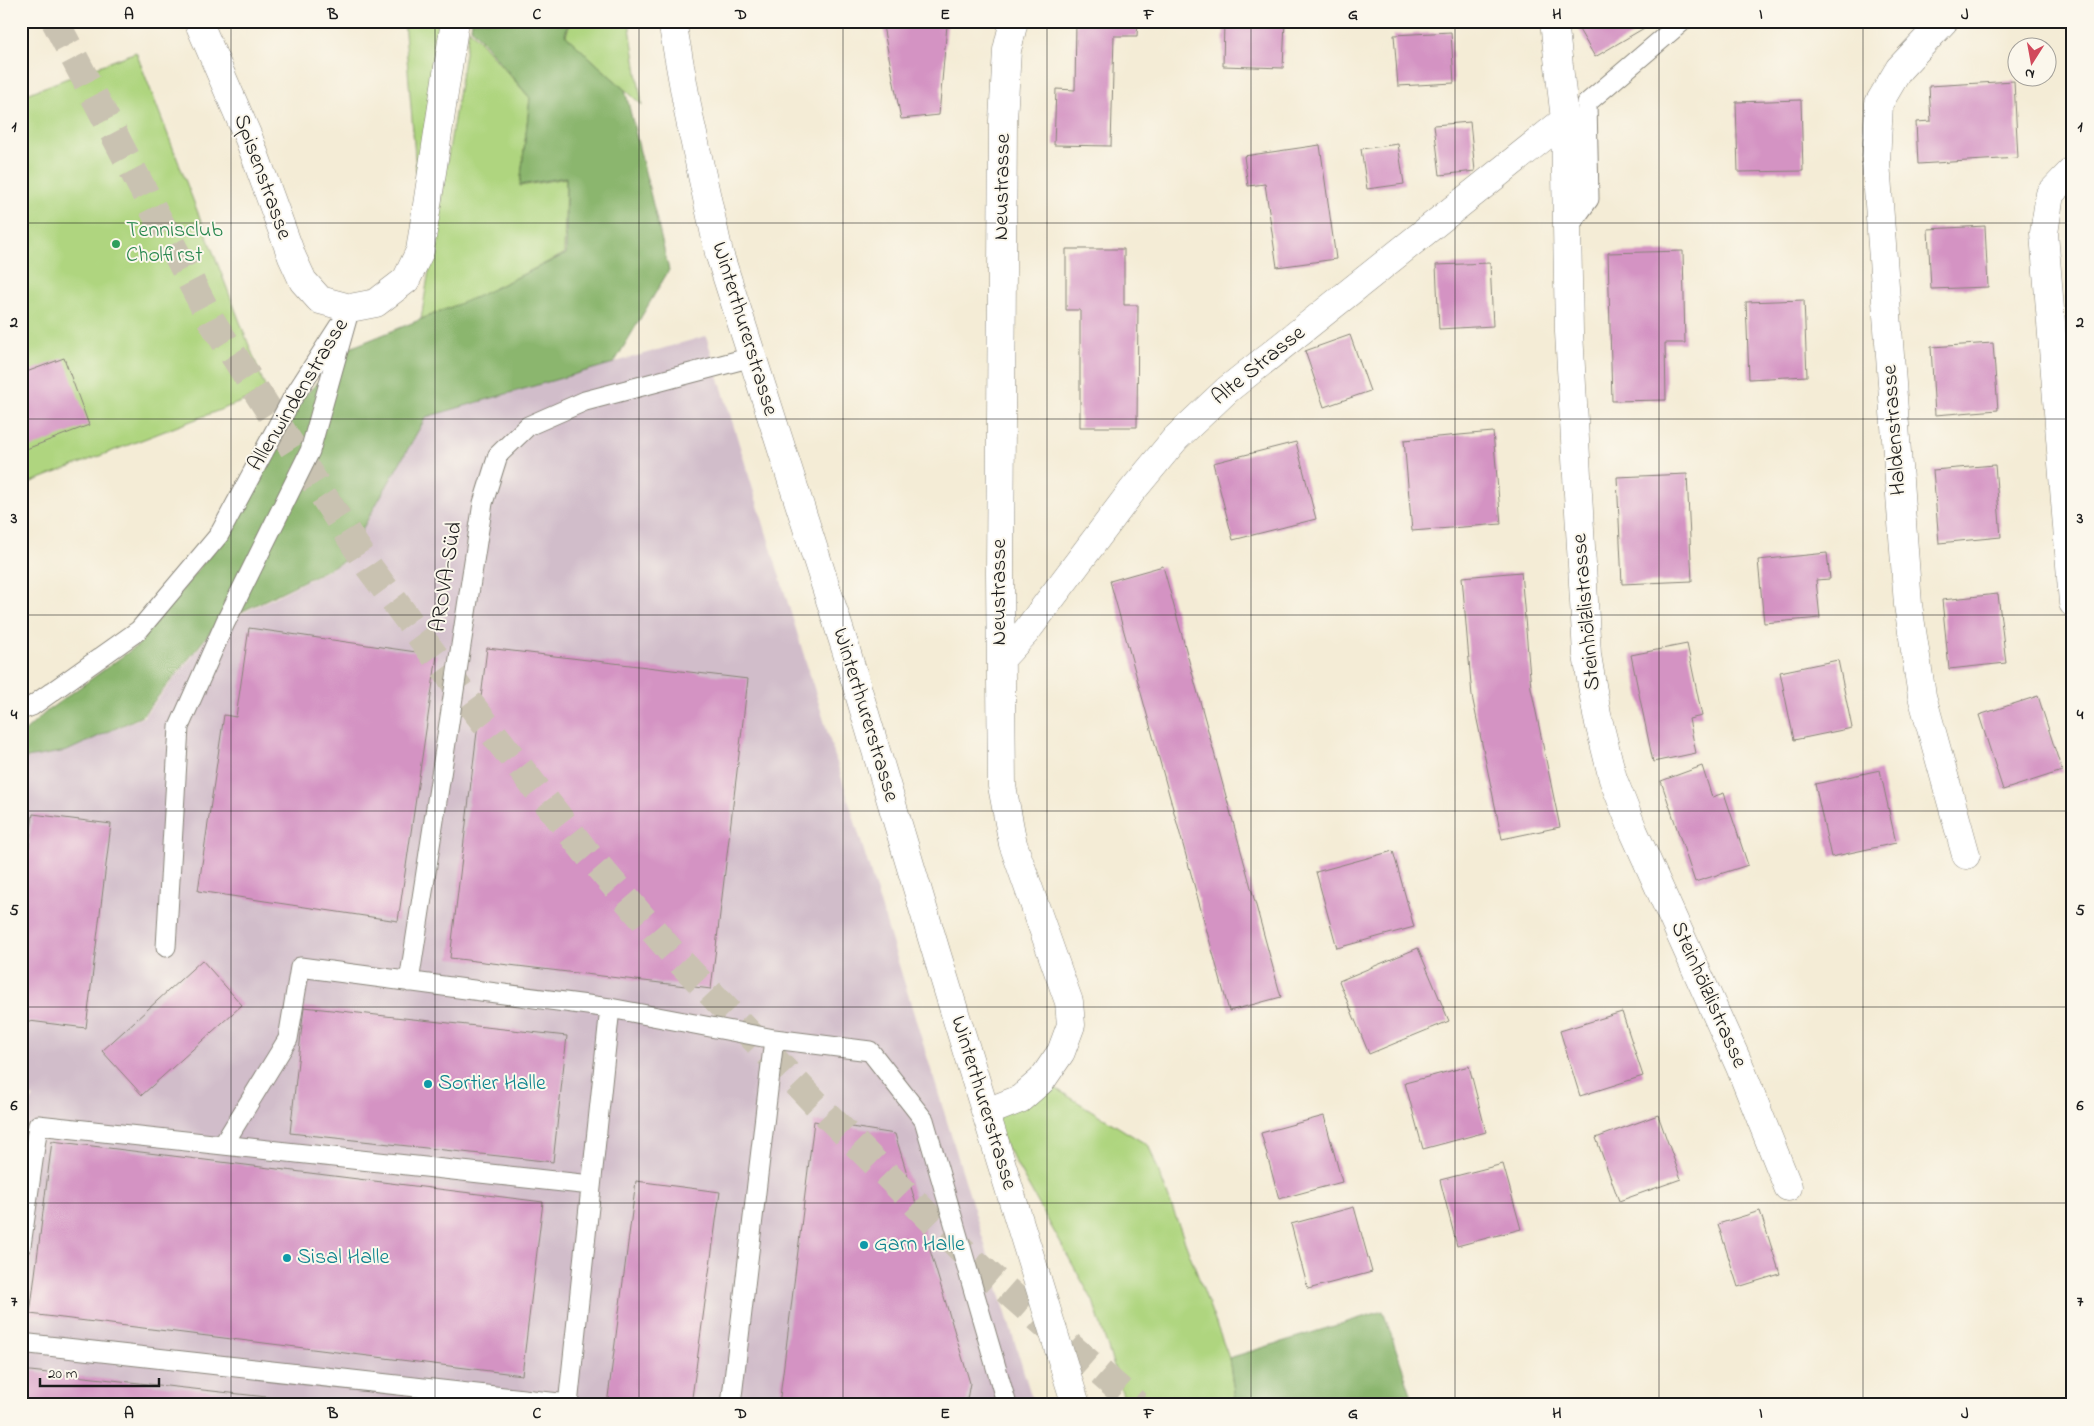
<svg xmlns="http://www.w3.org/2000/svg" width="2094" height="1426" viewBox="0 0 2094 1426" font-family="'Indie Flower',sans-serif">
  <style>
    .industrial { fill: #d1bdca }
    .green { fill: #afd57f; stroke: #66784e }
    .forest { fill: #8bb66e; stroke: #546945 }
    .building { fill: #d493c3 }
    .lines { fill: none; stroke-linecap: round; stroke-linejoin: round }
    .highway-tunnel { stroke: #c9c2b1; stroke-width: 28; stroke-dasharray: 28 14; stroke-linecap: butt }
    .lane-casing { stroke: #888479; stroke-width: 21 }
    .street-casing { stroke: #888479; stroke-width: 29 }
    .primary-casing { stroke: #888479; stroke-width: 29 }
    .lane { stroke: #fff; stroke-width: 19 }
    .street { stroke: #fff; stroke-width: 28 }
    .primary { stroke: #fff; stroke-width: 28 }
    .grid { fill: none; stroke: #1c1c1c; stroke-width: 1; stroke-opacity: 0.55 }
    .leisure-dot { fill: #2e9e5b; stroke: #fbf7ec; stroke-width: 2 }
    .culture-dot { fill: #0f9aa8; stroke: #fbf7ec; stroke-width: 2 }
    .labels { text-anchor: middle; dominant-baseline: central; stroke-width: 4; stroke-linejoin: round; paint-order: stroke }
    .street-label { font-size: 22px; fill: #1c1c1c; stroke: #fbf7ec }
    .leisure-label { font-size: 22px; fill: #27864d; stroke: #fbf7ec; text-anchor: start }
    .culture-label { font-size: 22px; fill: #0d838f; stroke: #fbf7ec; text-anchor: start }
    .neatline { fill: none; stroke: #1c1c1c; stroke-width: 2 }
    .grid-label { font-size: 16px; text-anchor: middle; font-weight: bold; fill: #1c1c1c }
  </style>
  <rect width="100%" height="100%" fill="#fbf7ec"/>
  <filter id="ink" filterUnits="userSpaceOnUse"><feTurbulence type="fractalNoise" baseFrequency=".02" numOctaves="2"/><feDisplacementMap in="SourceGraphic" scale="10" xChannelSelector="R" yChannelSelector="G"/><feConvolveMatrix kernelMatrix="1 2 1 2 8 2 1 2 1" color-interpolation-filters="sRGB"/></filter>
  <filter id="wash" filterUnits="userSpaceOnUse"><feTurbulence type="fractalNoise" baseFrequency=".0096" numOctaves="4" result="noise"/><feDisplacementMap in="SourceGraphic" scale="20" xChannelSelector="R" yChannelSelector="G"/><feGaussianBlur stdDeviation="1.12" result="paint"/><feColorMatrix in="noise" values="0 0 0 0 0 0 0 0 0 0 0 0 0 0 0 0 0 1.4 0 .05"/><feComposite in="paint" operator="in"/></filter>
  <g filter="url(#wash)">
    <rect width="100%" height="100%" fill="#f4ecd6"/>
    <path class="industrial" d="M 706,336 L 1034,1405 L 21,1405 L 21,1115 L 34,1097 L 21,1092 L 21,760 L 68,750 L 143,717 L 217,626 L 344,562 L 426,417 Z"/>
    <path class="green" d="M 404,21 L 442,21 L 417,181 Z
      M 570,21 L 629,21 L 642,105 L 566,36 Z
      M 469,29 L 530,98 L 520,186 L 566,178 L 564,254 L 475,298 L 421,319 Z
      M 136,52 L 267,392 L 21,486 L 21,96 Z
      M 1042,1080 L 1149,1146 L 1229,1358 L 1236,1405 L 1126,1405 L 1093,1301 L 987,1112 Z"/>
    <path class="forest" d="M 472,21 L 569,21 L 565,35 L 625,90 L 669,270 L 614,363 L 426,417 L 344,561 L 217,624 L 142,716 L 67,751 L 21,759 L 21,735 L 47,711 L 138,645 L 227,533 L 297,404 L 350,348 L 476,297 L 566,254 L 566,177 L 520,185 L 530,98 L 471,28 Z
      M 1383,1311 L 1415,1405 L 1236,1405 L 1229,1358 Z"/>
    <g id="blocks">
      <path class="building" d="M 882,21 L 945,21 L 947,25 L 939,115 L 901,119 Z
        M 1076,21 L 1138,21 L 1137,36 L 1114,36 L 1111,146 L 1054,145 L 1056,89 L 1075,90 Z
        M 1224,21 L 1285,21 L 1283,68 L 1223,66 Z
        M 1574,21 L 1656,21 L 1595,57 Z
        M 1451,32 L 1454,83 L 1398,86 L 1394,35 Z
        M 2014,81 L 2018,158 L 1918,164 L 1916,122 L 1931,121 L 1929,86 Z
        M 1801,100 L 1803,171 L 1738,172 L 1736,102 Z
        M 1470,122 L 1475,171 L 1440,175 L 1434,125 Z
        M 1398,144 L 1404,184 L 1367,189 L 1361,149 Z
        M 1320,145 L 1336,259 L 1277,267 L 1265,184 L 1248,186 L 1244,156 Z
        M 1985,226 L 1988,287 L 1931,289 L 1928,229 Z
        M 1066,249 L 1124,249 L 1124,305 L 1138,305 L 1137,427 L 1080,427 L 1080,310 L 1066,310 Z
        M 1683,251 L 1685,343 L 1665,343 L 1666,400 L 1612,401 L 1608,253 Z
        M 1490,263 L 1493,326 L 1439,329 L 1436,265 Z
        M 1804,300 L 1807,376 L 1749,379 L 1746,302 Z
        M 1350,335 L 1370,391 L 1324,407 L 1305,351 Z
        M 1993,343 L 1998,410 L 1935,415 L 1931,347 Z
        M 64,358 L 89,425 L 21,451 L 21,374 Z
        M 1493,432 L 1501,524 L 1412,531 L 1404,440 Z
        M 1296,442 L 1316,519 L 1233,540 L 1213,463 Z
        M 1995,465 L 2001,537 L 1939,543 L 1933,470 Z
        M 1687,474 L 1692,581 L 1622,584 L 1617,477 Z
        M 1827,553 L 1830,579 L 1816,580 L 1820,618 L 1764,623 L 1758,560 Z
        M 1163,566 L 1281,997 L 1229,1011 L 1110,581 Z
        M 1521,572 L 1531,688 L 1560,827 L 1502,839 L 1472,696 L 1462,577 Z
        M 1998,594 L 2006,663 L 1949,669 L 1942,600 Z
        M 249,628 L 437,655 L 398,921 L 198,891 L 224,715 L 236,717 Z
        M 1687,644 L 1702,716 L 1689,719 L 1696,753 L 1653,762 L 1631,655 Z
        M 487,648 L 748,679 L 711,989 L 450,958 Z
        M 1838,660 L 1852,728 L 1794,740 L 1780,672 Z
        M 2038,696 L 2062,771 L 2003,790 L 1979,715 Z
        M 1702,766 L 1712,797 L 1724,793 L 1748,865 L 1695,882 L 1661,781 Z
        M 1880,770 L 1896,843 L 1831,857 L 1815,784 Z
        M 33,814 L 111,824 L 86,1028 L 21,1020 L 21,908 Z
        M 1393,851 L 1414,927 L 1337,948 L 1316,872 Z
        M 1418,948 L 1449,1021 L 1369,1054 L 1339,981 Z
        M 202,960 L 242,1005 L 142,1095 L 102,1051 Z
        M 304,1007 L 567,1036 L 553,1162 L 290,1133 Z
        M 1622,1012 L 1643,1076 L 1580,1096 L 1560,1031 Z
        M 1469,1066 L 1486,1132 L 1423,1149 L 1405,1083 Z
        M 1658,1115 L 1681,1179 L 1619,1201 L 1596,1138 Z
        M 1324,1116 L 1342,1182 L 1279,1199 L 1261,1133 Z
        M 814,1121 L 895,1134 L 970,1383 L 966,1405 L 779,1405 Z
        M 52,1141 L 543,1202 L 522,1375 L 30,1314 Z
        M 1503,1164 L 1521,1229 L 1457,1246 L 1440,1180 Z
        M 636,1181 L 720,1192 L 691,1405 L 607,1405 Z
        M 1354,1207 L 1372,1272 L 1308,1289 L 1291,1224 Z
        M 1760,1211 L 1780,1274 L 1738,1287 L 1718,1224 Z
        M 21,1370 L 321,1403 L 321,1405 L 21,1405 Z"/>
    </g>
  </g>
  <g filter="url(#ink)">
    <use href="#blocks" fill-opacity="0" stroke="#888479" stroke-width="1"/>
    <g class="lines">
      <path class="highway-tunnel" d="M 55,21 L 211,320 L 369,567 L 471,705 L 585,851 L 676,957 L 827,1115 L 972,1260 L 1137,1405"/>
      <defs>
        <path id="lane" d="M 1568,228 L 1589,199 L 1587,103 L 1683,21
          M 21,710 L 32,706 L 139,630 L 219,535 L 292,399 L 339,326
          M 166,947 L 179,727 L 225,623 L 310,451 L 350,308
          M 409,982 L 483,503 L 498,455 L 528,426 L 585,401 L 752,357
          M 610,1008 L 774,1039 L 731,1405
          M 774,1039 L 870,1051 L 924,1120 L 1007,1405
          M 223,1145 L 288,1039 L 300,967 L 610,1008 L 568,1405
          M 21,1246 L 38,1125 L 591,1185
          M 21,1343 L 568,1404"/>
        <path id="street" d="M 198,21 L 249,139 L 292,257 L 303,281 L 320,300 L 350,308 L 376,303 L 406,280 L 420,251 L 455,21
          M 1554,21 L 1565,120 L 1569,332 L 1587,655 L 1597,715 L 1613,779 L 1634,832 L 1740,1067 L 1788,1187
          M 1944,21 L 1899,69 L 1879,103 L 1876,162 L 1908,605 L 1922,696 L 1966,855
          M 2073,170 L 2050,194 L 2044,233 L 2073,603
          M 1001,659 L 1025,633 L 1132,491 L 1176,438 L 1227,390 L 1565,120
          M 987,1112 L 1020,1099 L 1042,1080 L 1061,1052 L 1071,1025 L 1069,1002 L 1013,844 L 1002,786 L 1000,573 L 1003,120 L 1007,50 L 1014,21"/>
        <path id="primary" d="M 672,21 L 689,116 L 719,253 L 846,650 L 937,955 L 1076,1405"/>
      </defs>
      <use href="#lane" class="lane-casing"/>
      <use href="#street" class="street-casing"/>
      <use href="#primary" class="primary-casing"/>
      <use href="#lane" class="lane"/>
      <use href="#street" class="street"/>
      <use href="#primary" class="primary"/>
    </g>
  </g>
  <path class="grid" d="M 231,21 L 231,1405M 435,21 L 435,1405M 639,21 L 639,1405M 843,21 L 843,1405M 1047,21 L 1047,1405M 1251,21 L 1251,1405M 1455,21 L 1455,1405M 1659,21 L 1659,1405M 1863,21 L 1863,1405M 21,223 L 2073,223M 21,419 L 2073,419M 21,615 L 2073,615M 21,811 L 2073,811M 21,1007 L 2073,1007M 21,1203 L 2073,1203"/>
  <circle class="leisure-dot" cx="116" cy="244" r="5"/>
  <g class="culture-dot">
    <circle cx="428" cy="1084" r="5"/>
    <circle cx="864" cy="1245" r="5"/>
    <circle cx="287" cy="1258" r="5"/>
  </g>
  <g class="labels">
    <g class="street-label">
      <text transform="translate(262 177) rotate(70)">Spisenstrasse</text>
      <text transform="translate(1003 187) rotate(-89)">Neustrasse</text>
      <text transform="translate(744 329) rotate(73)">Winterthurerstrasse</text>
      <text transform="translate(1259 366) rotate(-39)">Alte Strasse</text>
      <text transform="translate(299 395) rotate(-59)">Allenwindenstrasse</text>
      <text transform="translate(1895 430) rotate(-94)">Haldenstrasse</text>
      <text transform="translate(447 577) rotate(-81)">AROVA-Süd</text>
      <text transform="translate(1000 592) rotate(-90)">Neustrasse</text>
      <text transform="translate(1587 612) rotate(-95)">Steinhölzlistrasse</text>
      <text transform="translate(865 715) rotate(73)">Winterthurerstrasse</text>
      <text transform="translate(1708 995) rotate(66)">Steinhölzlistrasse</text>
      <text transform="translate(983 1103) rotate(73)">Winterthurerstrasse</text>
    </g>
    <g class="leisure-label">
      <text x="126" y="231">Tennisclub<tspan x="126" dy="25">Cholfirst</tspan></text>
    </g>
    <g class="culture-label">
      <text x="438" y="1084">Sortier Halle</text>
      <text x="874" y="1245">Garn Halle</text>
      <text x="297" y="1258">Sisal Halle</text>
    </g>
  </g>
  <rect width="2094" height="1426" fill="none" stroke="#fbf7ec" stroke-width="55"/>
  <g transform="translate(2032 62) rotate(191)"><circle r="24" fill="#fbf7ec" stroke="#a29f99"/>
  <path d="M0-4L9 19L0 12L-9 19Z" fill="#d1495b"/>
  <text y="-8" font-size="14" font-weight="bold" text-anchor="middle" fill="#1c1c1c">N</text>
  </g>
  <path d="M40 1378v8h119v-8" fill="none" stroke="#1c1c1c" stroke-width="2.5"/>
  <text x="48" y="1378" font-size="15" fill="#1c1c1c" stroke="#fbf7ec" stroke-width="4" paint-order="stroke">20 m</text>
  <rect x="28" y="28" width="2038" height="1370" class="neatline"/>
  <g class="grid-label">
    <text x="129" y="19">A</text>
    <text x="333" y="19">B</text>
    <text x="537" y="19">C</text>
    <text x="741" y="19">D</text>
    <text x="945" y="19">E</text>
    <text x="1149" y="19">F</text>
    <text x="1353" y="19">G</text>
    <text x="1557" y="19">H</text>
    <text x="1761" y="19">I</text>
    <text x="1965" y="19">J</text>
    <text x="14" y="131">1</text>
    <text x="2080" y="131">1</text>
    <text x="14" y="327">2</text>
    <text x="2080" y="327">2</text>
    <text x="14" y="523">3</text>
    <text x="2080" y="523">3</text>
    <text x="14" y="719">4</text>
    <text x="2080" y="719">4</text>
    <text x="14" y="915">5</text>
    <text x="2080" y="915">5</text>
    <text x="14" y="1110">6</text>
    <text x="2080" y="1110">6</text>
    <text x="14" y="1306">7</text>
    <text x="2080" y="1306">7</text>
    <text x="129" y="1418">A</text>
    <text x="333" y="1418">B</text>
    <text x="537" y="1418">C</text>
    <text x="741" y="1418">D</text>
    <text x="945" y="1418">E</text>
    <text x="1149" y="1418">F</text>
    <text x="1353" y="1418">G</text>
    <text x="1557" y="1418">H</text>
    <text x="1761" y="1418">I</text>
    <text x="1965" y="1418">J</text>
  </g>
</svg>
